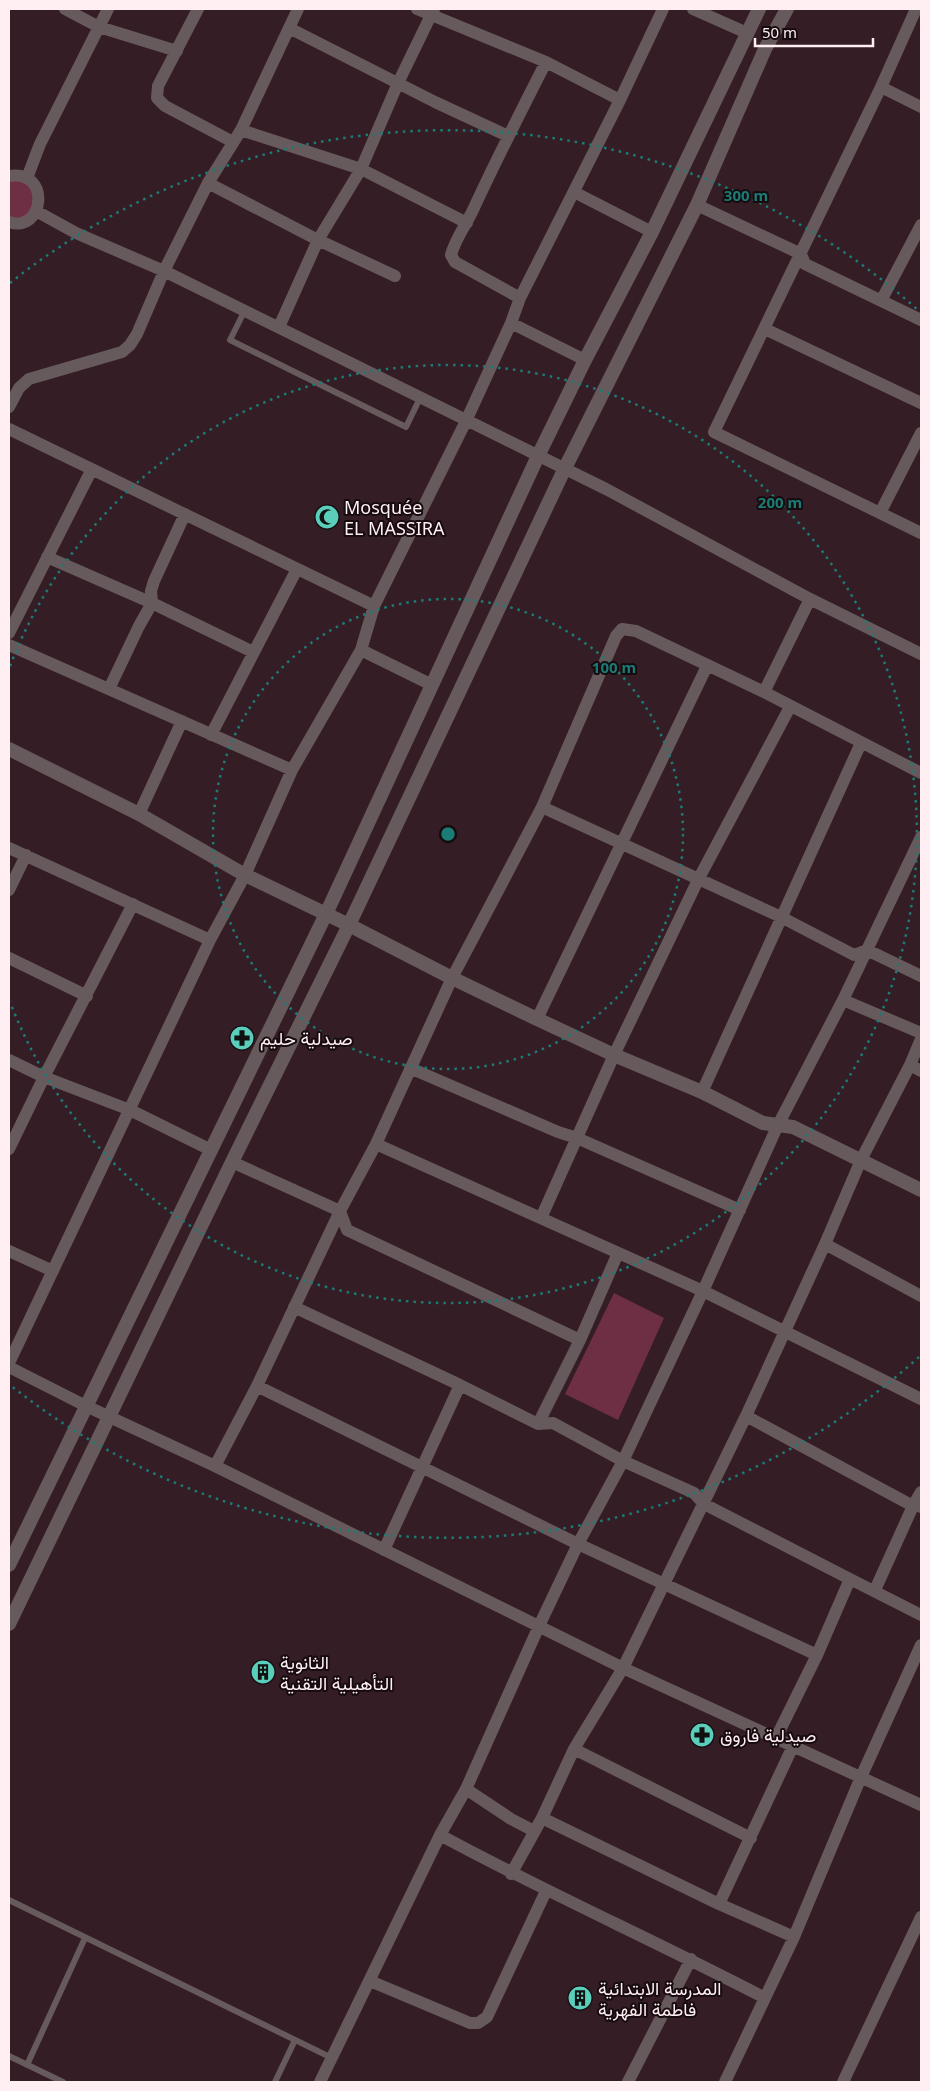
<svg xmlns="http://www.w3.org/2000/svg" width="930" height="2091" viewBox="0 0 930 2091" font-family="'Noto Sans',Vazirmatn,sans-serif">
  <style>
    .green { fill: #6e2f44 }
    .lines { fill: none; stroke-linecap: round; stroke-linejoin: round }
    .service { stroke: #675a5d; stroke-width: 6 }
    .minor { stroke: #675a5d; stroke-width: 12 }
    .tertiary { stroke: #675a5d; stroke-width: 14 }
    .ring { fill: none; stroke: #1b7c75; stroke-width: 2.5; stroke-dasharray: 2.5 5 }
    .labels { text-anchor: middle; dominant-baseline: central; stroke-width: 4; stroke-linejoin: round; paint-order: stroke }
    .poi-label { font-size: 18px; fill: #ffeef2; stroke: #160b0e; text-anchor: start }
    .centre { fill: #1b7c75; stroke: #160b0e; stroke-width: 2.5 }
    .ring-label { font-size: 15px; text-anchor: middle; font-weight: bold; fill: #1b7c75; stroke: #160b0e; stroke-width: 4; stroke-linejoin: round; paint-order: stroke }
  </style>
  <rect width="100%" height="100%" fill="#351d25"/>
  <path class="green" d="M 9,180 L 27,182 L 35,199 L 27,216 L 9,219 Z
    M 614,1293 L 664,1318 L 618,1420 L 565,1394 Z"/>
  <g class="lines">
    <path class="service" d="M 245,310 L 230,340 L 406,427 L 420,398
      M 9,1900 L 332,2058
      M 9,2056 L 63,2082
      M 27,2065 L 85,1938
      M 275,2082 L 295,2040"/>
    <path class="minor" d="M 65,9 L 99,27 L 177,51
      M 198,9 L 158,86 L 157,98 L 165,106 L 233,142
      M 417,9 L 546,62 L 620,100
      M 693,9 L 747,33
      M 916,9 L 881,87 L 714,432 L 921,533
      M 289,28 L 435,102 L 508,136
      M 881,87 L 921,107
      M 241,130 L 361,169 L 467,223
      M 9,176 C 52,169 44,234 9,222
      M 27,178 L 40,144 L 108,9
      M 208,183 L 318,240 L 395,276
      M 574,192 L 652,232
      M 697,205 L 801,254 L 805,264 L 921,320
      M 36,211 L 76,233 L 164,271 L 606,489 L 810,599 L 921,654
      M 520,298 L 455,262 L 451,255 C 455,239 466,225 473,210 C 496,160 521,111 546,62
      M 881,301 L 921,225
      M 511,323 L 585,360
      M 279,327 L 318,240 L 361,169 L 398,83 L 434,9
      M 765,329 L 921,403
      M 9,407 L 19,388 L 29,379 L 122,352 L 130,345 L 137,334 L 164,271 L 208,183 L 241,130 L 298,9
      M 9,429 L 374,606
      M 880,513 L 921,433
      M 47,557 L 152,603 L 253,652
      M 9,633 L 92,469
      M 9,645 L 292,770
      M 361,650 L 432,685
      M 109,689 L 139,626 L 152,603 L 151,591 L 154,581 L 185,514
      M 764,692 L 810,599
      M 211,735 L 297,569
      M 542,807 L 781,917 L 854,955 L 867,950 L 921,976
      M 139,814 L 182,721
      M 9,848 L 210,940
      M 9,890 L 26,855
      M 9,958 L 87,996
      M 843,1000 L 921,1033
      M 537,1019 L 707,666
      M 9,1060 L 44,1077 L 130,1110 L 211,1150
      M 910,1065 L 921,1071
      M 410,1068 L 558,1132 L 577,1138 L 740,1210
      M 702,1092 L 861,743
      M 376,1144 L 703,1291 L 921,1399
      M 9,1149 L 44,1077 L 133,904
      M 232,1162 L 340,1211 L 347,1230 L 580,1340
      M 541,1218 L 614,1055 L 698,880 L 790,707
      M 825,1244 L 921,1296
      M 9,1251 L 53,1271
      M 294,1307 L 460,1385 L 538,1424 L 553,1423 L 623,1461 L 694,1493 L 704,1504 L 850,1579 L 817,1655 L 776,1738
      M 9,1363 L 210,940 L 245,875 L 292,770 L 361,650 L 374,606 L 466,421 L 511,323 L 520,298 L 620,100 L 663,9
      M 9,1367 L 86,1406 L 215,1466 L 623,1668 L 921,1805
      M 257,1386 L 578,1544 L 817,1655
      M 746,1416 L 913,1506 L 914,1504 L 921,1507
      M 538,1424 L 580,1340 L 618,1253
      M 215,1466 L 257,1386 L 340,1211 L 376,1144 L 452,978 L 542,807 L 616,636 L 622,629 L 636,631 L 764,692 L 921,773
      M 914,1504 L 921,1492
      M 384,1550 L 460,1385
      M 850,1579 L 921,1615
      M 875,1590 L 913,1506
      M 574,1749 L 751,1838
      M 466,1789 L 511,1819 L 534,1831
      M 542,1818 L 719,1904 L 794,1937
      M 440,1835 C 547,1893 658,1942 765,1998
      M 511,1874 L 542,1818 L 574,1749 L 623,1668 L 746,1416 L 825,1244 L 861,1160 L 910,1065 L 921,1039
      M 719,1904 L 793,1746
      M 370,1981 L 470,2023 L 478,2023 L 487,2017 L 546,1891
      M 320,2082 L 440,1835 L 466,1789 L 539,1626 L 578,1544 L 623,1461 L 703,1291 L 777,1127 L 843,1000 L 921,837
      M 628,2082 L 691,1959
      M 725,2082 L 794,1937 L 861,1777 L 921,1645
      M 843,2082 L 921,1917"/>
    <path class="tertiary" d="M 9,749 L 139,814 L 245,875 L 349,925 L 452,978 L 537,1019 L 614,1055 L 702,1092 L 763,1123 L 793,1127 L 921,1190
      M 9,1565 L 326,914 L 538,456 L 585,360 L 652,232 L 759,9
      M 9,1624 L 232,1162 L 349,925 L 564,470 L 697,205 L 765,49 L 787,9"/>
  </g>
  <g class="ring">
    <circle cx="448" cy="834" r="235"/>
    <path d="M10 666A469 469 0 1 1 10 1002"/>
    <path d="M919 1357A704 704 0 0 1 10 1385M10 283A704 704 0 0 1 919 311"/>
  </g>
  <defs>
    <symbol id="mosque-disc" viewBox="-11 -11 22 22"><circle r="9.5" fill="#5bcebb" stroke="#160b0e"/><path d="M3.5-4.9A6 6 0 1 0 3.5 4.9A5 5 0 1 1 3.5-4.9Z" fill="#111"/></symbol>
    <symbol id="pharmacy-disc" viewBox="-11 -11 22 22"><circle r="9.5" fill="#5bcebb" stroke="#160b0e"/><path d="M-2-6h4v4h4v4h-4v4h-4v-4h-4v-4h4Z" fill="#111"/></symbol>
    <symbol id="building-disc" viewBox="-11 -11 22 22"><circle r="9.5" fill="#5bcebb" stroke="#160b0e"/><path d="M-4-6H4V6H1V3H-1V6H-4ZM-2.5-4.3h1.7v1.8h-1.7ZM.8-4.3h1.7v1.8H.8ZM-2.5-1h1.7V.8h-1.7ZM.8-1h1.7V.8H.8Z" fill="#111"/></symbol>
  </defs>
  <g fill-rule="evenodd">
    <use href="#mosque-disc" x="313" y="503" width="28" height="28"/>
    <use href="#pharmacy-disc" x="228" y="1024" width="28" height="28"/>
    <use href="#building-disc" x="249" y="1658" width="28" height="28"/>
    <use href="#pharmacy-disc" x="688" y="1721" width="28" height="28"/>
    <use href="#building-disc" x="566" y="1984" width="28" height="28"/>
  </g>
  <g class="labels">
    <g class="poi-label">
      <text x="344" y="507">Mosquée<tspan x="344" dy="21">EL MASSIRA</tspan></text>
      <text x="260" y="1038">صيدلية حليم</text>
      <text x="280" y="1662">الثانوية<tspan x="280" dy="21">التأهيلية التقنية</tspan></text>
      <text x="720" y="1735">صيدلية فاروق</text>
      <text x="598" y="1988">المدرسة الابتدائية<tspan x="598" dy="21">فاطمة الفهرية</tspan></text>
    </g>
  </g>
  <circle cx="448" cy="834" r="8" class="centre"/>
  <g class="ring-label">
    <text x="746" y="201">300 m</text>
    <text x="780" y="508">200 m</text>
    <text x="614" y="673">100 m</text>
  </g>
  <rect width="930" height="2091" fill="none" stroke="#ffeef2" stroke-width="20"/>
  <path d="M755 38v8h118v-8" fill="none" stroke="#ffeef2" stroke-width="2.5"/>
  <text x="762" y="38" font-size="15" fill="#ffeef2" stroke="#160b0e" stroke-width="4" paint-order="stroke">50 m</text>
</svg>
